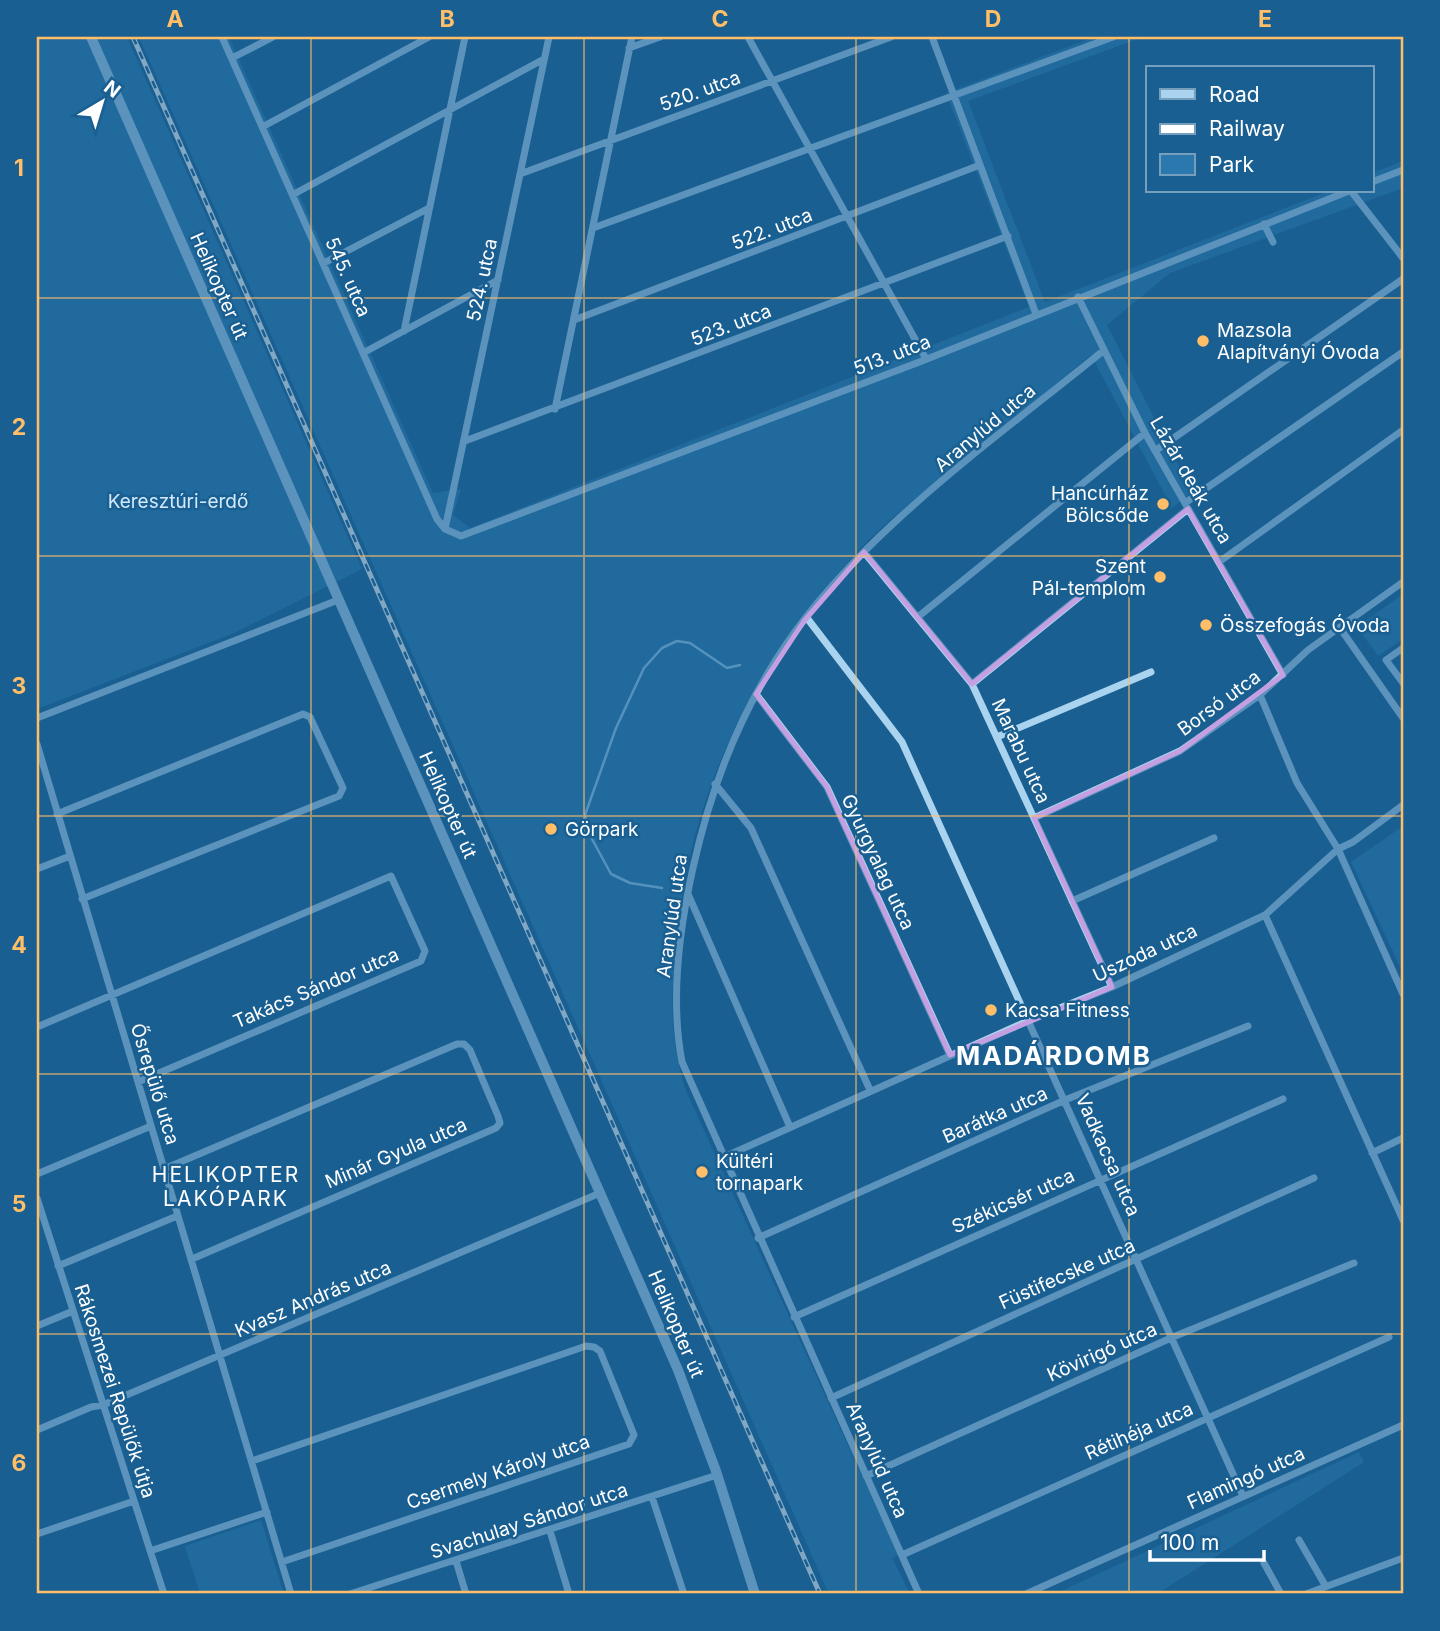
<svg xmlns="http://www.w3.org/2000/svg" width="1440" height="1631" viewBox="0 0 1440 1631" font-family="Inter,sans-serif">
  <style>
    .green { fill: #2a78ad }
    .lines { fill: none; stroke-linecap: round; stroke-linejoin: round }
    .stream { stroke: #9cd0f1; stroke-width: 2.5 }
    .minor { stroke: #aad3ef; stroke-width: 7 }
    .tertiary { stroke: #aad3ef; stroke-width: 10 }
    .rail-casing { stroke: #fff; stroke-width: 5 }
    .rail { stroke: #1a5f91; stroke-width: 2.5; stroke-dasharray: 8; stroke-linecap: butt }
    .marked { fill: none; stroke: #c4a0e2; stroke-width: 5; stroke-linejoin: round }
    .grid { fill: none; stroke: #ffbe67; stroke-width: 2; stroke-opacity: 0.55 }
    .poi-dot { fill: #ffbe67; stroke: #1a5f91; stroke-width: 2.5 }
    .labels { text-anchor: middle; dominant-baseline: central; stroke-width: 5; stroke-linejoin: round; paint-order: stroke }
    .street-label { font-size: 19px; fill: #fff; stroke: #1a5f91 }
    .poi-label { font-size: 19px; fill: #fff; stroke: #1a5f91; text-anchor: start }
    .park-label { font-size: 19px; fill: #d0e9fb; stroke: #1a5f91 }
    .neighbourhood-label { font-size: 21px; letter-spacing: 2px; fill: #fff; stroke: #1a5f91 }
    .district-label { font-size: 26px; font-weight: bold; letter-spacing: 2px; fill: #fff; stroke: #1a5f91 }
    .neatline { fill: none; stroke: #ffbe67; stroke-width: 2.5 }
    .grid-label { font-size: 23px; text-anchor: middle; font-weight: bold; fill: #ffbe67 }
  </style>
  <rect width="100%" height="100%" fill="#1a5f91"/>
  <path class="green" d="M 37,37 L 127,37 L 362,569 L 234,633 L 37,709 Z
    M 139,37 L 229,37 L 433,493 L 461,489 L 453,515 L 470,528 L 1029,307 L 946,93 L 1094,37 L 1143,37 L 968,101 L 1045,302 L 1329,191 L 1372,191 L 1372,173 L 1403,161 L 1403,188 L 1170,273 L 1107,325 L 1192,492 L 1172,508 L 1091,355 C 1043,394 996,434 948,473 C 918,497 886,521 860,549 C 764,649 695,780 679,918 C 672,982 666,1029 686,1091 L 898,1555 L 892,1558 L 910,1594 L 829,1594 Z
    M 1403,594 L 1403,639 L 1378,656 L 1357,627 Z
    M 1403,826 L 1403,973 L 1351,862 Z
    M 1359,1452 L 1364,1462 L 1157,1594 L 1055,1594 Z
    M 261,1520 L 284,1594 L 200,1594 L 185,1546 Z"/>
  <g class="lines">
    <path class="stream" d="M 662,888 L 630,883 L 611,874 L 592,839 L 585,815 L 616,728 L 644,668 L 662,648 L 677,641 L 690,643 L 727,668 L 740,665"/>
    <path class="minor" d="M 222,37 L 437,519 L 445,529 L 461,536 L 922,361 L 1349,191
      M 748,37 L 926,359
      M 932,37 L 1036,314
      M 629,48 L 660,37
      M 232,58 L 273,37
      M 264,126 L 429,37
      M 520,174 L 891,37
      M 1372,182 L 1403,170
      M 1351,191 L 1403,258
      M 294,194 L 544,59
      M 1264,224 L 1273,242
      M 593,228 L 1113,37
      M 324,263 L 429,208
      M 1078,297 L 1145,433 L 1283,675
      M 574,320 L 980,165
      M 404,331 L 465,37
      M 363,353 L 498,280
      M 555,409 L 632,37
      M 465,441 L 1008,236
      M 1155,451 L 1403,279
      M 1185,503 L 1403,352
      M 445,529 L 549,37
      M 864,552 L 972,684 L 1112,987
      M 1219,562 L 1403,430
      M 919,616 L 1145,433
      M 807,618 L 902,742 L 1243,1496
      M 1340,628 L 1403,718
      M 1403,648 L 1386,660 L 1403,683
      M 972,684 L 1188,509
      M 756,694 L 827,787 L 950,1055
      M 1260,695 L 1297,783 L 1338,849 L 1403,994
      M 37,718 L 338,600
      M 997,737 L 1151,672
      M 37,744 L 291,1594
      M 715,784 L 751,828 L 870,1090
      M 57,814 L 303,714 L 310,717 L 343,788 L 339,796 L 82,899
      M 1034,818 L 1180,751 L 1260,695 L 1308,650 L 1403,582
      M 37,869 L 70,856
      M 688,894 L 790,1127
      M 1072,901 L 1214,838
      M 1265,915 L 1403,1220
      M 37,1027 L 391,876 L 425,951 L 421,961 L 138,1082
      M 1372,1153 L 1403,1138
      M 722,1158 L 1030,1020 L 1112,987 L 1265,915 L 1338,849 L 1353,842 L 1403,805
      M 164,1169 L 457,1044 L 464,1044 L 470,1050 L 498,1116 L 500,1123 L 496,1128 L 192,1259
      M 37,1174 L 151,1126
      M 37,1198 L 164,1594
      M 758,1238 L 1065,1100 L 1248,1026
      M 58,1266 L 177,1216
      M 794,1317 L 1283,1099
      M 37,1326 L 73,1311
      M 831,1398 L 1314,1178
      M 37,1430 L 91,1407 L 103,1405 L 600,1193
      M 252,1461 L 586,1346 L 594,1347 L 600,1351 L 634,1435 L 629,1444 L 282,1562
      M 866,1476 L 1173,1337 L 1354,1263
      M 652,1497 L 684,1594
      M 550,1531 L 569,1594
      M 37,1534 L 134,1501
      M 1299,1540 L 1325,1585
      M 150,1551 L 267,1512
      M 902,1555 L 1389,1337
      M 456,1561 L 466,1594
      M 1264,1563 L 1281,1594
      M 350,1594 L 717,1475
      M 919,1594 L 682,1062 C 670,999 679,930 693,868 C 710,791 739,715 783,649 C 860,533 995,439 1103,351
      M 1026,1594 L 1403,1425
      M 1306,1594 L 1403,1558"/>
    <path class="tertiary" d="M 91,37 L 678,1370 L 716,1471 L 755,1594"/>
    <defs>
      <path id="rail" d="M 133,37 L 820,1594"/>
    </defs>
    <use href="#rail" class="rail-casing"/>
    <use href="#rail" class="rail"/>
  </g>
  <path d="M0 0H1440V1631H0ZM 1188,509 L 1283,675 L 1180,751 L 1034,818 L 1112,987 L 950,1055 L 827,787 L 756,694 L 804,621 L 864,552 L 972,684 Z" fill="#1a5f91" fill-opacity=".55" fill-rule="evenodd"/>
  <path class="marked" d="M 1188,509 L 1283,675 L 1180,751 L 1034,818 L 1112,987 L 950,1055 L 827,787 L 756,694 L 804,621 L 864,552 L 972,684 Z"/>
  <path class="grid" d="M 311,37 L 311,1594M 584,37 L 584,1594M 856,37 L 856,1594M 1129,37 L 1129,1594M 37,298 L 1403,298M 37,556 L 1403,556M 37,816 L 1403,816M 37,1074 L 1403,1074M 37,1334 L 1403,1334"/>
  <g class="poi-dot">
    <circle cx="1203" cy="341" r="7"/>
    <circle cx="1163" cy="504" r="7"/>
    <circle cx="1160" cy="577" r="7"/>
    <circle cx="1206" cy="625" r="7"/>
    <circle cx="551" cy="829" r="7"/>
    <circle cx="991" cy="1010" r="7"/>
    <circle cx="702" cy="1172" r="7"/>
  </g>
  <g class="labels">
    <g class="street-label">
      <text transform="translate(700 91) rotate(-20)">520. utca</text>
      <text transform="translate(772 229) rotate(-21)">522. utca</text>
      <text transform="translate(348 277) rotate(66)">545. utca</text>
      <text transform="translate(482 280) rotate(-78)">524. utca</text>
      <text transform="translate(219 286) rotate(66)">Helikopter út</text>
      <text transform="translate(731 325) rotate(-21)">523. utca</text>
      <text transform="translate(892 355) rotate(-21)">513. utca</text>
      <text transform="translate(985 428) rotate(-40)">Aranylúd utca</text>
      <text transform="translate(1191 480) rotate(60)">Lázár deák utca</text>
      <text transform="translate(1219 703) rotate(-36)">Borsó utca</text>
      <text transform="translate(1021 751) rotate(65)">Marabu utca</text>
      <text transform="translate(448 805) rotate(66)">Helikopter út</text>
      <text transform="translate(878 862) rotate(65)">Gyurgyalag utca</text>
      <text transform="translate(672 916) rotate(-82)">Aranylúd utca</text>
      <text transform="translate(1145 953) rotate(-25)">Uszoda utca</text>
      <text transform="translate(316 988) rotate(-23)">Takács Sándor utca</text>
      <text transform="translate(155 1084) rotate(73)">Ősrepülő utca</text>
      <text transform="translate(995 1115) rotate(-24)">Barátka utca</text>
      <text transform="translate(396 1153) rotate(-23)">Minár Gyula utca</text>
      <text transform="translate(1108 1155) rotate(66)">Vadkacsa utca</text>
      <text transform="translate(1013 1201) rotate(-24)">Székicsér utca</text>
      <text transform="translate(1067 1274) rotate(-24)">Füstifecske utca</text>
      <text transform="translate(313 1299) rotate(-23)">Kvasz András utca</text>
      <text transform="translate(676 1324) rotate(67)">Helikopter út</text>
      <text transform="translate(1102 1352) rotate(-24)">Kövirigó utca</text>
      <text transform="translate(115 1391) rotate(72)">Rákosmezei Repülők útja</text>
      <text transform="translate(1139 1431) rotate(-24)">Rétihéja utca</text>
      <text transform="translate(877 1460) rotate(66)">Aranylúd utca</text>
      <text transform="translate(498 1472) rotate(-19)">Csermely Károly utca</text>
      <text transform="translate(1246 1478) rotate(-24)">Flamingó utca</text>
      <text transform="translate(529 1521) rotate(-18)">Svachulay Sándor utca</text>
    </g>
    <g class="poi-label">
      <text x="1217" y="330">Mazsola<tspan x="1217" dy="22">Alapítványi Óvoda</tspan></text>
      <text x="1149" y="493" text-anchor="end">Hancúrház<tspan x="1149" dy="22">Bölcsőde</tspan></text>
      <text x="1146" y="566" text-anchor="end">Szent<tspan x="1146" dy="22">Pál-templom</tspan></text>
      <text x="1220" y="625">Összefogás Óvoda</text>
      <text x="565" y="829">Görpark</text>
      <text x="1005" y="1010">Kacsa Fitness</text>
      <text x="716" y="1161">Kültéri<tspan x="716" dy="22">tornapark</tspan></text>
    </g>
    <g class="park-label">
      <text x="178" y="501">Keresztúri-erdő</text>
    </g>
    <g class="neighbourhood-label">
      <text x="226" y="1174">HELIKOPTER<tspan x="226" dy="24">LAKÓPARK</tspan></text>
    </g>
    <g class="district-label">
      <text x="1054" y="1055">MADÁRDOMB</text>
    </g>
  </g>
  <rect width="1440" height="1631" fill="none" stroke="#1a5f91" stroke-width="77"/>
  <rect x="1146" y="66" width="228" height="126" fill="#1a5f91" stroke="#769fbd" stroke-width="2"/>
  <rect x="1160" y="89" width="35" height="10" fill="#aad3ef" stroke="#769fbd" stroke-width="2"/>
  <text x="1209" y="102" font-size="21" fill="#ffffff">Road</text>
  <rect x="1160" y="124" width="35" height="10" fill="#ffffff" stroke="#769fbd" stroke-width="2"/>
  <text x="1209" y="136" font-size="21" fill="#ffffff">Railway</text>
  <rect x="1160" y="154" width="35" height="21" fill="#2a78ad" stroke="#769fbd" stroke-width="2"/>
  <text x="1209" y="172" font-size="21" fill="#ffffff">Park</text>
  <g transform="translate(102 102) rotate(38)" stroke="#1a5f91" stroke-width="5" paint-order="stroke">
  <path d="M0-5L12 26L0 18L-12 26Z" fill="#ffffff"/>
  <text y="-10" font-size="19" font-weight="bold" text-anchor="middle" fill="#ffffff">N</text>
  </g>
  <path d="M1150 1550v10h114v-10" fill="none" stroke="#ffffff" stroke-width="3.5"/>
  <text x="1160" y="1550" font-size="21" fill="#ffffff" stroke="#1a5f91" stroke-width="5" paint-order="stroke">100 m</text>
  <rect x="38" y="38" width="1364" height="1554" class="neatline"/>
  <g class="grid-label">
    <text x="175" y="27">A</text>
    <text x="447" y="27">B</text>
    <text x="720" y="27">C</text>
    <text x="993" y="27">D</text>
    <text x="1265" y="27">E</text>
    <text x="19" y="176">1</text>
    <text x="19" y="435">2</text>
    <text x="19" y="694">3</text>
    <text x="19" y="953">4</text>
    <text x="19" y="1212">5</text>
    <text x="19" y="1471">6</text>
  </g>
</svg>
